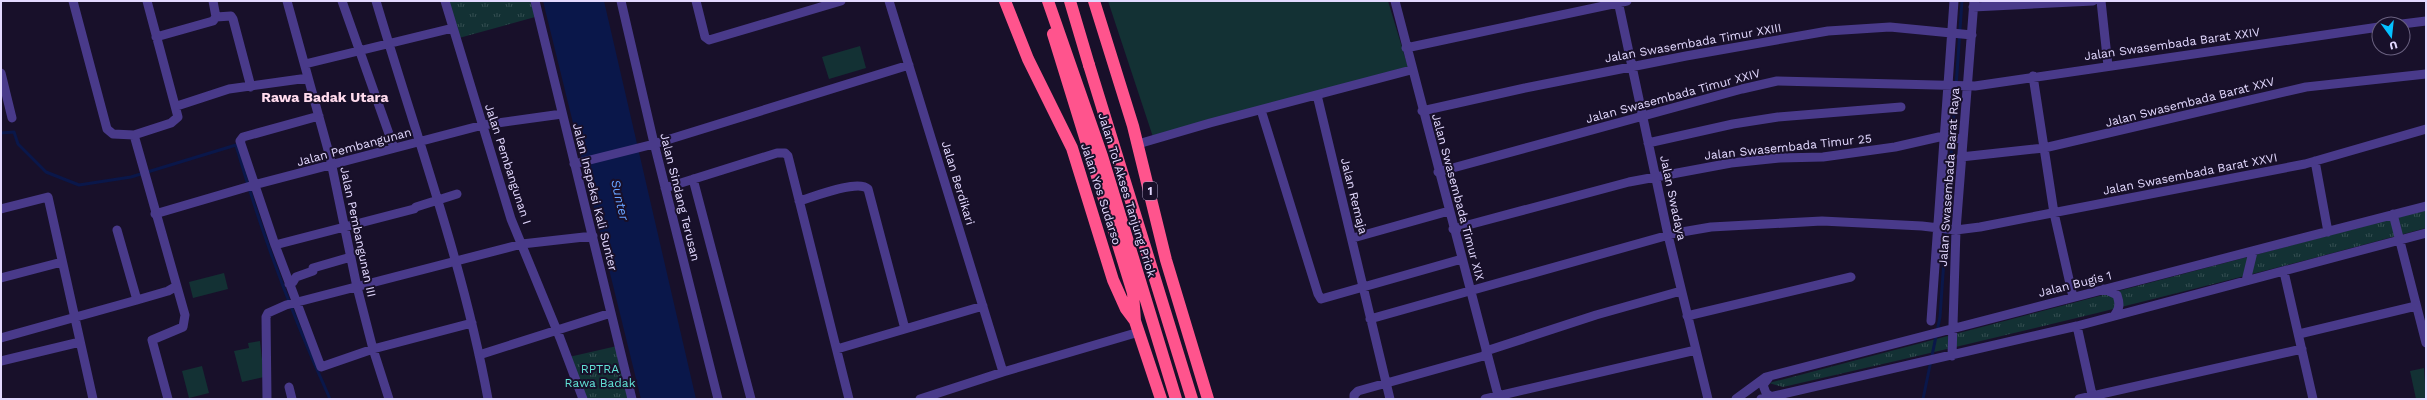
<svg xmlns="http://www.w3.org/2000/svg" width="2427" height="400" viewBox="0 0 2427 400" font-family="'Work Sans',sans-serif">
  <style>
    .grass { fill: #133134 }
    .park { fill: url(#park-tufts) }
    .water { fill: #0a174a }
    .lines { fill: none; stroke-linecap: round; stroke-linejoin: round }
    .stream { stroke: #0a174a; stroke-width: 3 }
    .minor { stroke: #493a8a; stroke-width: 9 }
    .highway { stroke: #ff548d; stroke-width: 12 }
    .highway-bridge { stroke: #ff548d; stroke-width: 12 }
    .labels { text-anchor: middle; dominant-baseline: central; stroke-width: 4; stroke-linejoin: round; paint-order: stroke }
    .shield { fill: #18102a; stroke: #a69dbf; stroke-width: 1 }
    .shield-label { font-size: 11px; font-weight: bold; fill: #e3d9ff }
    .street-label { font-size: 12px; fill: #e3d9ff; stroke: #18102a }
    .park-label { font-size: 12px; fill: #61e3d6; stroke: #18102a }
    .water-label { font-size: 13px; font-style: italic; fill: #67a2ff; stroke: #18102a }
    .quarter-label { font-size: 14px; font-weight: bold; fill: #ffdbed; stroke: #18102a }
  </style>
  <defs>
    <pattern id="park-tufts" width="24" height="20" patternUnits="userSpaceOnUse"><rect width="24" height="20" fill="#133134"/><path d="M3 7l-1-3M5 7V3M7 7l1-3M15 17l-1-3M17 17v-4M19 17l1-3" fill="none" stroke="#354e52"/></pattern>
  </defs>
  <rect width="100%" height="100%" fill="#18102a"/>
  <path class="grass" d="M 1108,1 L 1388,1 L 1408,67 L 1153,137 Z
    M 860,46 L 866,68 L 829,79 L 822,57 Z
    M 224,273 L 228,289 L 193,298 L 189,282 Z
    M 260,341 L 264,377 L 242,382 L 234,351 L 249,348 L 248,343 Z
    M 202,366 L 209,393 L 189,398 L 182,371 Z
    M 2424,368 L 2426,399 L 2416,399 L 2410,371 Z"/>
  <path class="park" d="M 449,1 L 531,1 L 535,17 L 459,38 Z
    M 2426,210 L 2426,228 C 2213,286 1999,338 1783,387 L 1769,383 Z
    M 617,346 L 630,399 L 585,399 L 569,357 Z"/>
  <path class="water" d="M 543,1 L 604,1 L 696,399 L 641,399 Z"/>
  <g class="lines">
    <path class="stream" d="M 1,133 L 14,132 L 18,144 L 46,172 L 79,185 L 131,177 L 236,145 C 261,232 293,317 330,399
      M 1923,399 L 1940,317 L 1962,1"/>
    <path class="minor" d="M 73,1 L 107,129 L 113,134 L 134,135 L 185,315 L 183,327 L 152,340 L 168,399
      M 287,1 L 330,157 L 357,287 L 373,349 L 389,399
      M 342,1 L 394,148
      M 376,1 C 415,133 463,263 488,399
      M 445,1 L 511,219 L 560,338 L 583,399
      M 535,1 L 632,399
      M 621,1 L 653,139 L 718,399
      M 696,1 L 705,37 L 709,40 L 841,1
      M 889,1 L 1003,372
      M 1395,1 L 1499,399
      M 1618,1 L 1668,235 L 1708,399
      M 2101,1 L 2108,66
      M 1973,7 L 2093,1
      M 216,17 L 231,16 L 233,19 L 251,87
      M 2402,24 L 2426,21
      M 156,37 L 213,21 L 216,17 L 213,1
      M 1406,48 L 1627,1
      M 305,64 L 453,28
      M 1,73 L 12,118
      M 2033,76 L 2054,213 L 2073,297
      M 1317,95 L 1390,399
      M 177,106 L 229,89 L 308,78
      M 1261,110 L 1318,294 L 1321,299 L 1462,259
      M 1422,111 L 1525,88 L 1686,56 L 1828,31 L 1890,27 L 1972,35
      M 319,116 L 243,137 L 240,141 L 275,245 L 321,367 L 373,349 L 472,323
      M 134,135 L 171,123 L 178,117 L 147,1
      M 1648,143 L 1733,124 L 1778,117 L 1901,107
      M 1138,144 L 1210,123 L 1411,70
      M 1961,157 L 2044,148 L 2306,87 L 2426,74
      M 2315,161 L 2328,232
      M 574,164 L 654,144 L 909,65
      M 1438,172 L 1742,89 L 1777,81 L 1975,86 L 2379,27
      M 693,179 L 751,399
      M 665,188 L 777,153 L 785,153 L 788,156 L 849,399
      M 799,201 C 813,197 858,179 868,189 L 905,329
      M 1,209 L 48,197 L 93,399
      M 155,214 L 254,185 L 483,125 L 562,114
      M 2393,214 L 2426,343
      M 1453,229 L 1629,182 L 1731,163 L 1780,158 L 1823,157 L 1895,147 L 1939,137 L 1963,139
      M 117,230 L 137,300
      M 1353,238 L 1449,211
      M 275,245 L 414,209 L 416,207 L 457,194
      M 2284,272 L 2313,399
      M 1,278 L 62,262
      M 2246,281 L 2253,252
      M 289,284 L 293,282 L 296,277 L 313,271 L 313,268 L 351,257
      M 2104,289 L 2117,295 C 2120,304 2120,308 2114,316
      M 1687,316 L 1851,277
      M 1370,319 L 1676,233 L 1711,227 L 1822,221 L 1922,226 L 1956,230 L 1980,227 L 2305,164 L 2426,129
      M 1931,321 L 1954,1
      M 2077,326 L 2093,399
      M 2299,334 L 2416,306
      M 1,338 L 137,300 L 168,291 L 175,287
      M 837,349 L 983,306
      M 1486,351 L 1596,315 L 1681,291
      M 479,355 L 611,313
      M 1952,356 L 1956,230 L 1974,1
      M 1,361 L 80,342
      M 1770,376 L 1763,385 L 1766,393 L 1770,396
      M 289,387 L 292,399
      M 267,399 L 266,317 L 268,313 L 286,305 L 522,244 L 593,236
      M 920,399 L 1003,372 L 1139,332
      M 1354,399 L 1354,395 L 1358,391 L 1487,355
      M 1485,399 L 1696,350
      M 1736,399 L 1766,377 L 2426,206
      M 1761,399 L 2077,326 L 2426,233
      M 2079,399 L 2302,349"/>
    <path class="highway" d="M 1005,1 L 1028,59 L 1072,148 L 1113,280 L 1126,309 L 1135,321 L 1161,399
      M 1048,1 L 1102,156 L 1176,399
      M 1070,1 L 1089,65
      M 1094,1 L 1133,126 L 1166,260 L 1208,399
      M 1053,34 L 1133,293 L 1135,321"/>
    <path class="highway-bridge" d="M 1089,65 L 1192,399"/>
  </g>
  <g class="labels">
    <rect class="shield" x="1143" y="182" width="14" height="18" rx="3"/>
    <g class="shield-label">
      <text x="1150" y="191">1</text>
    </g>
    <g class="street-label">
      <text transform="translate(1693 43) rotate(-10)">Jalan Swasembada Timur XXIII</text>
      <text transform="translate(2172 44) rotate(-8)">Jalan Swasembada Barat XXIV</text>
      <text transform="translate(1673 96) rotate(-15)">Jalan Swasembada Timur XXIV</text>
      <text transform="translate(2190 102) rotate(-14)">Jalan Swasembada Barat XXV</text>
      <text transform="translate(354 147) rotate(-15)">Jalan Pembangunan</text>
      <text transform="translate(1788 147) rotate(-6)">Jalan Swasembada Timur 25</text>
      <text transform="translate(508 164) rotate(72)">Jalan Pembangunan I</text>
      <text transform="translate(2190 174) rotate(-11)">Jalan Swasembada Barat XXVI</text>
      <text transform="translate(1949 177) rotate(-86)">Jalan Swasembada Barat Raya</text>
      <text transform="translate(958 183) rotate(73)">Jalan Berdikari</text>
      <text transform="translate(1101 194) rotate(72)">Jalan Yos Sudarso</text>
      <text transform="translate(1127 195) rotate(73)">Jalan Tol Akses Tanjung Priok</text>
      <text transform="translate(1354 196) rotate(76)">Jalan Remaja</text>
      <text transform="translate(595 197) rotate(76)">Jalan Inspeksi Kali Sunter</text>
      <text transform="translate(680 197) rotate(76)">Jalan Sindang Terusan</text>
      <text transform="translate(1458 197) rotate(75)">Jalan Swasembada Timur XIX</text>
      <text transform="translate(1673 198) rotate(78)">Jalan Swadaya</text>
      <text transform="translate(358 232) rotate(78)">Jalan Pembangunan III</text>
      <text transform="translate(2075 284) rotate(-14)">Jalan Bugis 1</text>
    </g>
    <g class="park-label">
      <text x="600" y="369">RPTRA<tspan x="600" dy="14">Rawa Badak</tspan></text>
    </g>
    <g class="water-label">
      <text transform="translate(620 200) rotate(77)">Sunter</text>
    </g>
    <g class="quarter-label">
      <text x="325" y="97">Rawa Badak Utara</text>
    </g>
  </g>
  <rect width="2427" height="400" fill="none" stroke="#e3d9ff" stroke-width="4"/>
  <g transform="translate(2391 36) rotate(165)"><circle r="19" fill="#18102a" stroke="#69607f"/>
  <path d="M0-3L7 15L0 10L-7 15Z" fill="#05c1ff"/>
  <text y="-6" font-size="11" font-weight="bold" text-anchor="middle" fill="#e3d9ff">U</text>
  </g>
</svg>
